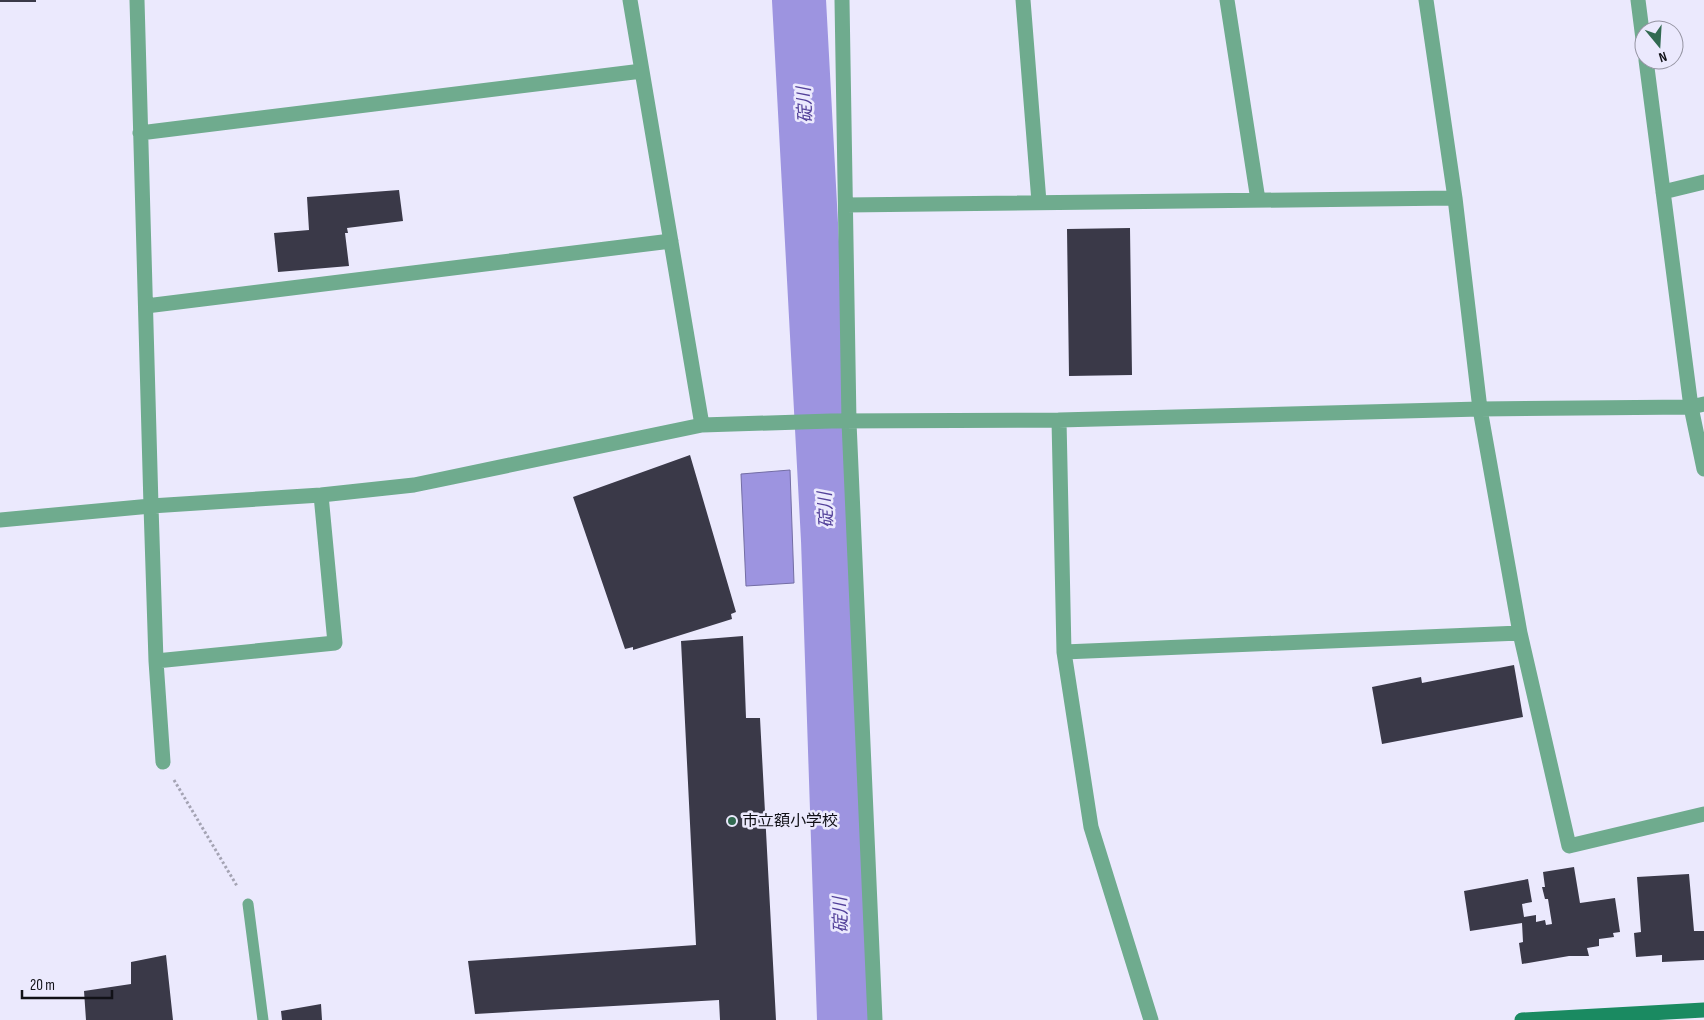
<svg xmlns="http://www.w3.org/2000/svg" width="1704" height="1020" viewBox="0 0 1704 1020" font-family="'Sofia Sans Condensed','Noto Sans JP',sans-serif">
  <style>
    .water { fill: #9d94e0; stroke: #736da4 }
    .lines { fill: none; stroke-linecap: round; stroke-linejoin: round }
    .river { stroke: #9d94e0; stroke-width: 54 }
    .building { fill: #3a3948 }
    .path { stroke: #a4a3b3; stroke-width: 3; stroke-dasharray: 2.5 2.5; stroke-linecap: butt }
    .lane { stroke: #6fab8e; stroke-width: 11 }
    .street { stroke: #6fab8e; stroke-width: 15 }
    .secondary { stroke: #1a8a61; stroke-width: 15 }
    .poi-dot { fill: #326a51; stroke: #ebe9fd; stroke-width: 2 }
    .labels { text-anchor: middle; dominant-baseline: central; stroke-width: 5; stroke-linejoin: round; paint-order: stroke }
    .poi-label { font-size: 16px; fill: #111117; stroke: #ebe9fd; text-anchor: start }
    .water-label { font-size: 18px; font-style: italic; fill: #53419a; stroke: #ebe9fd }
  </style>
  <rect width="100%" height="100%" fill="#ebe9fd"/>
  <path class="water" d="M 790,470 L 794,583 L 746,586 L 741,474 Z"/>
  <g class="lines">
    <path class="river" d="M 799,0 L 828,540 L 844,1020"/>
  </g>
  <path class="building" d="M 0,0 L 36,0 L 36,2 L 0,2 Z
    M 399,190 L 403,221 L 347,228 L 348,233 L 345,233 L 349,266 L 278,272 L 274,233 L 309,230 L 307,197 Z
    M 1130,228 L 1132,375 L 1069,376 L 1067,229 Z
    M 690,455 L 736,612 L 731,614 L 732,619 L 633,650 L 633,647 L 625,649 L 573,497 Z
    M 743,636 L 746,718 L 760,718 L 776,1020 L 720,1020 L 719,1000 L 475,1014 L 468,961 L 696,945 L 681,641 Z
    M 1514,665 L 1523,717 L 1382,744 L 1372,687 L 1421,677 L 1422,683 Z
    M 1574,867 L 1580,903 L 1615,898 L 1620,932 L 1613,933 L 1614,937 L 1599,939 L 1599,946 L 1587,948 L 1589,956 L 1569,956 L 1522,964 L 1519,943 L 1523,942 L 1522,923 L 1470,931 L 1464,891 L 1528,879 L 1532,902 L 1522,904 L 1524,917 L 1536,915 L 1536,922 L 1545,920 L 1546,925 L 1552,924 L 1548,899 L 1545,899 L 1542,887 L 1545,887 L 1543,872 Z
    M 1689,874 L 1694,931 L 1704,931 L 1704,960 L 1662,962 L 1662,955 L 1636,957 L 1634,933 L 1641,932 L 1637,877 Z
    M 166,955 L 173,1020 L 86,1020 L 84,991 L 131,984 L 131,962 Z
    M 321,1004 L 322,1020 L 282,1020 L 281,1011 Z"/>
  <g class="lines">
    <path class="path" d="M 174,780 L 237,886"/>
    <path class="lane" d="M 248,904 L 263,1020"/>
    <path class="street" d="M 137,0 L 151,506 L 156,661 L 163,762
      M 630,0 L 702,425
      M 842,0 L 849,422 L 875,1020
      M 1023,0 L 1039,202
      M 1227,0 L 1258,200
      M 1426,0 L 1455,198 L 1480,409 L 1520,633
      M 1638,0 L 1644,47
      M 140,133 L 642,71
      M 1663,192 L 1704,182
      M 846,205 L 1455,198
      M 146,306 L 671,241
      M 1704,404 L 1691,407 L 1704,469
      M 1059,420 L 1064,652 L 1091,827 L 1151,1020
      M 0,520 L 151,506 L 321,495 L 414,485 L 702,425 L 831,421 L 1059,420 L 1480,409 L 1691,407 L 1646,60
      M 1064,652 L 1520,633 L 1569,846 L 1704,814
      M 156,661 L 335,643 L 321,495"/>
    <path class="secondary" d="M 1522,1020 L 1704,1010"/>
  </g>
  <circle class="poi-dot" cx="732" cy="821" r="5"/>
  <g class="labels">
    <g class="poi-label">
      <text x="742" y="821">市立額小学校</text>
    </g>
    <g class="water-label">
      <text transform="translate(805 105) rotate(-93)">碇川</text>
      <text transform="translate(826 510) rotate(-93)">碇川</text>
      <text transform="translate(841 915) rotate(-92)">碇川</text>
    </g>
  </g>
  <g transform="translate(1659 45) rotate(162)"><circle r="24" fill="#ebe9fd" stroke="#9493a1"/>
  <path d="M0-4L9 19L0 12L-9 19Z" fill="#326a51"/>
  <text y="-8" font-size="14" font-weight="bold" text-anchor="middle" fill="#111117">N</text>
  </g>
  <path d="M22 990v8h90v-8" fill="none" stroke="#111117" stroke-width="2.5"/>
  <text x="30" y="990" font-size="15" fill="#111117" stroke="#ebe9fd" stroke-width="4" paint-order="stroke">20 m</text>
</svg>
